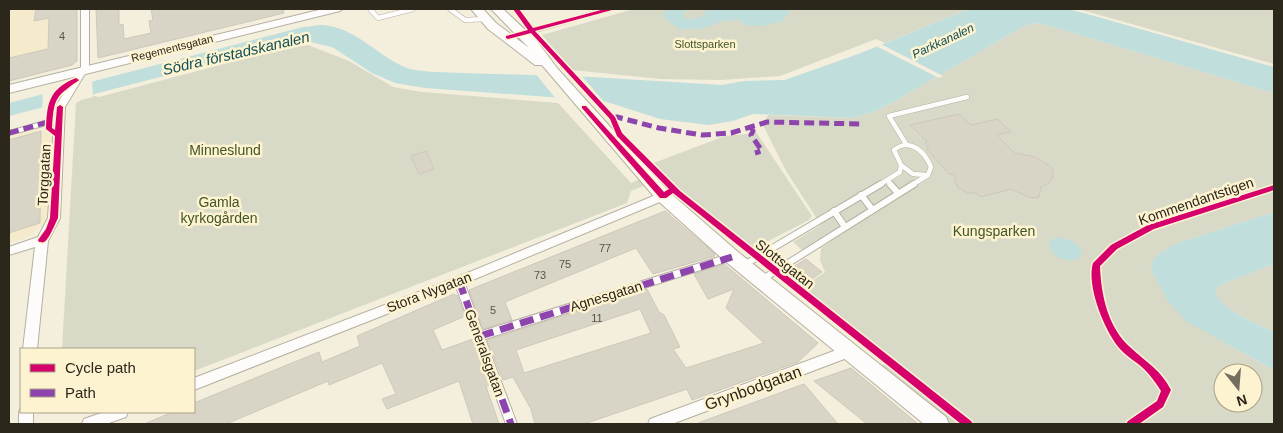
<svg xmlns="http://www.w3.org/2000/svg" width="1283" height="433" viewBox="0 0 1283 433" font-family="Helvetica,sans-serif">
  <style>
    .built { fill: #f5ebcc }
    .green { fill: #d8dac7; fill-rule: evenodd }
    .water { fill: #c0dedc }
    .pier { fill: #f4eedc }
    .building { fill: #d9d5c6; stroke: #cdc8ba; fill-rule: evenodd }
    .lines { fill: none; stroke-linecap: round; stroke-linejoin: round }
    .service-far1-casing { stroke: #b5b0a2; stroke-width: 5.5 }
    .service-casing { stroke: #b5b0a2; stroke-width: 8 }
    .pedestrian-casing { stroke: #b5b0a2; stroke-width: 2 }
    .minor-casing { stroke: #b5b0a2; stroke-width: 2 }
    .secondary-casing { stroke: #b5b0a2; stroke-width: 2 }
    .service-far1 { stroke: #fdfcfa; stroke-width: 4.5 }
    .service { stroke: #fdfcfa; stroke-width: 6 }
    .pedestrian { fill: #fdfcfa; fill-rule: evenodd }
    .minor { fill: #fdfcfa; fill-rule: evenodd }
    .secondary { fill: #fdfcfa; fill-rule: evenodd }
    .quiet-far1 { stroke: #8e44ad; stroke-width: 5; stroke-dasharray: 10 5; stroke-linecap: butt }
    .quiet { stroke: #8e44ad; stroke-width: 7; stroke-dasharray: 14 7; stroke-linecap: butt }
    .cycleway-casing { stroke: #fef3d1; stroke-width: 3 }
    .cycleway { fill: #d6006c; fill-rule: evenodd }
    .labels { text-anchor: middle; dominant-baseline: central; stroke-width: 5; stroke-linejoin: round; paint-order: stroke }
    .number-label { font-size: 11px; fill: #595448 }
    .far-park-label { font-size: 11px; fill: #425625; stroke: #fef3d1 }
    .far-street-label { font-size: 11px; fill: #2c271b; stroke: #fef3d1 }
    .far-water-label { font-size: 12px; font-style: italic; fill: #105056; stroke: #fef3d1 }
    .park-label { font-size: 14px; fill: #425625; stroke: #fef3d1 }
    .street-label { font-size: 14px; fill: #2c271b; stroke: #fef3d1 }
    .water-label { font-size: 15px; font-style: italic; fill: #105056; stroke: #fef3d1 }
    .near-street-label { font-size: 16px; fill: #2c271b; stroke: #fef3d1 }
  </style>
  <rect width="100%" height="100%" fill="#f4eedc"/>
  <path class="built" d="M 9,9 L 75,9 L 77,61 L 72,65 L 9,81 Z
    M 34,130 L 52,131 L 49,218 L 28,237 L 9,243 L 9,137 Z"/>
  <path class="green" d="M 634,9 L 969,9 L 885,43 L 876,39 L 780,76 L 721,80 L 661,79 L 572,70 L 542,35 Z
    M 1078,9 L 1274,9 L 1274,64 Z
    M 1034,23 L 1046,25 L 1274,93 L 1274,212 L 1175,244 L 1227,344 L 1274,370 L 1274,424 L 949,424 L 881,368 L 888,357 L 802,288 L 825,272 L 820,260 L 821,248 L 833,240 L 828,234 L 802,250 L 793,242 L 821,225 L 786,171 L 763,125 L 768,115 L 853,118 L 874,112 L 895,101 L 1024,26 ZM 1223,373 L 1253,373 L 1253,403 L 1223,403 Z
    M 308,45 L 349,61 L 393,87 L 422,92 L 558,103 L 631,183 L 657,171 L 651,164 L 725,136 L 747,134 L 754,129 L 812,216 L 809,220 L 751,250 L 664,178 L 631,191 L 627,203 L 194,371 L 194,349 L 62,349 L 76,103 L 91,95 L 99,97 L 273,51 Z
    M 1274,264 L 1274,332 C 1256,323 1222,311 1215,292 L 1221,285 Z"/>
  <path class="water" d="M 667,9 L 692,9 L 683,12 L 684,18 C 694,20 703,19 707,9 L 786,9 L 790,10 L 783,21 L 762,26 L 744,25 L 740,20 L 723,21 L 702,29 L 679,29 L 662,16 Z
    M 969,9 L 1068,9 L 1091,15 L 1274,67 L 1274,93 L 1046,25 L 1034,23 L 1024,26 L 895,101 L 874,112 L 853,118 L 753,114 L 733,121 L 709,125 L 660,119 L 604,101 L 425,88 L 395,83 L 372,73 L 332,47 L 306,41 L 288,44 L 9,116 L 9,103 L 303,27 C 309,27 316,25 322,25 C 356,27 378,57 407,68 C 415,71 426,71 434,72 L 591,77 L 722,85 L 744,81 L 785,80 L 861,53 Z
    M 1274,212 L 1274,264 L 1221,285 L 1215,292 C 1222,311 1256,323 1274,332 L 1274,370 L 1186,321 L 1168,301 L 1152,272 L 1151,265 L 1156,256 L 1175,244 Z
    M 1057,238 C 1068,238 1077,242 1082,252 L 1079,258 C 1067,264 1051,257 1049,244 L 1053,239 Z"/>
  <path class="pier" d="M 879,43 L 943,76 L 939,78 L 874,45 Z
    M 534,72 L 580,74 L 607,105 L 557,100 Z
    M 92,79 L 93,97 L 42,110 L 43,91 Z"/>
  <path class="building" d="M 36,9 L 77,9 L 77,61 L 72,65 L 9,81 L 9,58 L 48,49 L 49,18 L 34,21 Z
    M 96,9 L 119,9 L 119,25 L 123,24 L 124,39 L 151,33 L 149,21 L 153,20 L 151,9 L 283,9 L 284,13 L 98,58 Z
    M 959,114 L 971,125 L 998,119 L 1011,132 L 997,135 L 1015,153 L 1036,157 L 1050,166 L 1053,169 L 1053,176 L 1049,183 L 1041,187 L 1039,197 L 1031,198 L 1011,189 L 980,197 L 976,193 L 968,193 L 958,188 L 955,182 L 955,175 L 949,174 L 926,148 L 929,148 L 925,143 L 927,142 L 910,125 Z
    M 41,131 L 40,223 L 9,233 L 9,140 Z
    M 426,151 L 434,169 L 419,174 L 411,156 Z
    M 665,211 L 715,254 L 713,255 L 715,256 L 653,274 L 636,248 L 505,302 L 512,320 L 483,329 L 469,290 Z
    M 806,259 L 822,272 L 806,283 L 790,269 Z
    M 724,264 L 818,343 L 798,362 L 692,400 L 687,389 L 584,424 L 535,424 L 531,409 L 513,377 L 503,380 L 487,340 L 647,289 L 659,312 L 664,315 L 680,347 L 673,349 L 686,368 L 764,343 L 726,308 L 734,289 L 708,299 L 694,274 ZM 640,309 L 651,333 L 524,373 L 516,350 Z
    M 454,294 L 455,296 L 457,295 L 465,316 L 433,330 L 442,350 L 473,339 L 490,385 L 486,386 L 499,424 L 473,424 L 459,381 L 387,409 L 382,399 L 396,394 L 382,363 L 329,385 L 328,381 L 226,424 L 144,424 L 173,412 L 194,412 L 194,403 L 319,352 L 322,362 L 360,346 L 357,336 Z
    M 851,368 L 918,424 L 867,424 L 814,381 Z
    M 804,384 L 838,424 L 698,424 L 698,423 Z"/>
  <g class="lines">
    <defs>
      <path id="service-far1" d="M 370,9 L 378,18 L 413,9
        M 450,9 L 465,20 L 485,19
        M 906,144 L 889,116 L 967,97
        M 901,165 L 913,174 L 926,175
        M 887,180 L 891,185
        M 879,185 L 900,172 L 901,165 L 894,150 C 910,137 925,152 931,167 L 928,175 L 912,185"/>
      <path id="service" d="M 890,184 L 898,193
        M 861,195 L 872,209
        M 834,211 L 845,227
        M 744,265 L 881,184
        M 763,279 L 914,184"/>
      <path id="pedestrian" d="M 59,117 L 63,119 L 62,121 L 9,135 L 9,131 Z
        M 732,253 L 735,255 L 737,257 L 735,259 L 485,339 L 517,424 L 506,424 L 454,281 L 456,278 L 462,278 L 464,281 L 482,331 Z"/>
      <path id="minor" d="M 81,9 L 89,9 L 89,67 L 65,107 L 60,218 L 48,241 L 37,349 L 23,349 L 35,247 L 9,255 L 9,247 L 38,237 L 48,218 L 55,107 L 81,67 Z
        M 602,9 L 614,9 L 511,39 L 508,40 L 504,37 Z
        M 663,192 L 668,196 L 667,199 L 463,284 L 194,390 L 194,378 L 455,278 Z
        M 850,345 L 855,347 L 857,351 L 855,355 L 672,424 L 648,424 L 650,419 Z
        M 21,407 L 21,412 L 33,412 L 33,424 L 19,424 L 19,412 Z
        M 104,412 L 128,412 L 126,417 L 106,424 L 82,424 L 84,419 Z"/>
      <path id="secondary" d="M 323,9 L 342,9 L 340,11 L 9,93 L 9,85 Z
        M 471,9 L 483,9 L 496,23 L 529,48 L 491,9 L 503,9 L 536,40 L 557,68 L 669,192 L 738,252 L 946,417 L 949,424 L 924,424 L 726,262 L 657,200 L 542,65 L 535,65 L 488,29 Z"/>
    </defs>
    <use href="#service-far1" class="service-far1-casing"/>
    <use href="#service" class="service-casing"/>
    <use href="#pedestrian" class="pedestrian-casing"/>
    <use href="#minor" class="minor-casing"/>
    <use href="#secondary" class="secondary-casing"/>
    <use href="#service-far1" class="service-far1"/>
    <use href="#service" class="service"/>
    <use href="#pedestrian" class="pedestrian"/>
    <use href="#minor" class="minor"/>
    <use href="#secondary" class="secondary"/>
    <path class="quiet-far1" d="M 613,118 L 617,117 L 659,128 L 702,135 L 731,133 L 767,122 L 863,124
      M 751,127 L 753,131 L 751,135 L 762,151 L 755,153
      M 9,133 L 52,121"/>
    <path class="quiet" d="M 459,281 L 511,424
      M 480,336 L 732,257"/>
    <defs>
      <path id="cycleway" d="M 513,9 L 519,9 L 533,28 L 605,9 L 613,9 L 612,10 L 535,31 L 615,117 L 622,133 L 680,191 L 971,421 L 973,424 L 961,424 L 673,193 L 666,198 L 660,198 L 582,108 L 582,106 L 586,106 L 664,192 L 669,189 L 617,136 L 610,119 L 531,33 L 508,39 L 506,38 L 506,36 L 528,30 Z
        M 76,78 L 79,80 L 78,81 C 54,97 54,100 52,128 L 55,130 L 57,107 L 60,105 L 63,107 L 58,218 C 55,224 49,240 44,242 C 42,243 41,242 39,242 L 38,240 L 46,229 L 50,218 L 55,136 L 46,129 C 47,103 49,89 76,78 Z
        M 1274,185 L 1274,190 L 1154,229 L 1117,249 L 1100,266 C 1101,295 1108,328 1131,348 C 1146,362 1161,370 1171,390 L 1163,407 L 1139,424 L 1126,424 L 1128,421 L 1157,401 L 1161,391 C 1156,383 1151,376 1144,369 C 1137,362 1127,357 1120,349 C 1105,332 1086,286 1093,263 L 1111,245 L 1148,225 Z"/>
    </defs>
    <use href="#cycleway" class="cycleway-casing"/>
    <use href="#cycleway" class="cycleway"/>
  </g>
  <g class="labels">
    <g class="number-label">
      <text x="62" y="36">4</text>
      <text x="605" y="248">77</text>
      <text x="565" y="264">75</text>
      <text x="540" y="275">73</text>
      <text x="493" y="310">5</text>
      <text x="597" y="318">11</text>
    </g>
    <g class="far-park-label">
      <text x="705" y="44">Slottsparken</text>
    </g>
    <g class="far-street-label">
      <text transform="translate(172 48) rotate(-14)">Regementsgatan</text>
    </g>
    <g class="far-water-label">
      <text transform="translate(943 41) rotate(-25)">Parkkanalen</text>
    </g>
    <g class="park-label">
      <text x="225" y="150">Minneslund</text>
      <text x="219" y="202">Gamla<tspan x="219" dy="16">kyrkogården</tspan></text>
      <text x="994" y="231">Kungsparken</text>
    </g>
    <g class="street-label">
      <text transform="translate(44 175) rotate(-87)">Torggatan</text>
      <text transform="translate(1196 201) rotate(-19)">Kommendantstigen</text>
      <text transform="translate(785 264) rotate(38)">Slottsgatan</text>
      <text transform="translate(429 292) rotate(-21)">Stora Nygatan</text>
      <text transform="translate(606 296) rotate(-17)">Agnesgatan</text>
      <text transform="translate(485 353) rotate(70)">Generalsgatan</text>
    </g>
    <g class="water-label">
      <text transform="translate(236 53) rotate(-13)">Södra förstadskanalen</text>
    </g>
    <g class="near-street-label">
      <text transform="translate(753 388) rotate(-20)">Grynbodgatan</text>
    </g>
  </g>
  <rect width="1283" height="433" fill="none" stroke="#2c271b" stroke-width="20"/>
  <rect x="20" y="348" width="175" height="65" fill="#fef3d1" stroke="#aaa188"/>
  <rect x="30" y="364" width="25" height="8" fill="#d6006c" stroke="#aaa188"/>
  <text x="65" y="373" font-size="15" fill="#2c271b">Cycle path</text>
  <rect x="30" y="389" width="25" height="8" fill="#8e44ad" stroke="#aaa188"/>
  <text x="65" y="398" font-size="15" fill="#2c271b">Path</text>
  <g transform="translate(1238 388) rotate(163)"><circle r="24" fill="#fef3d1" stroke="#aaa188"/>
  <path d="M0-4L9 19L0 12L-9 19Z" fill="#726d5f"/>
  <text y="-8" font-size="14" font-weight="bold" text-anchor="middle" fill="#2c271b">N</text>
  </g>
</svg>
